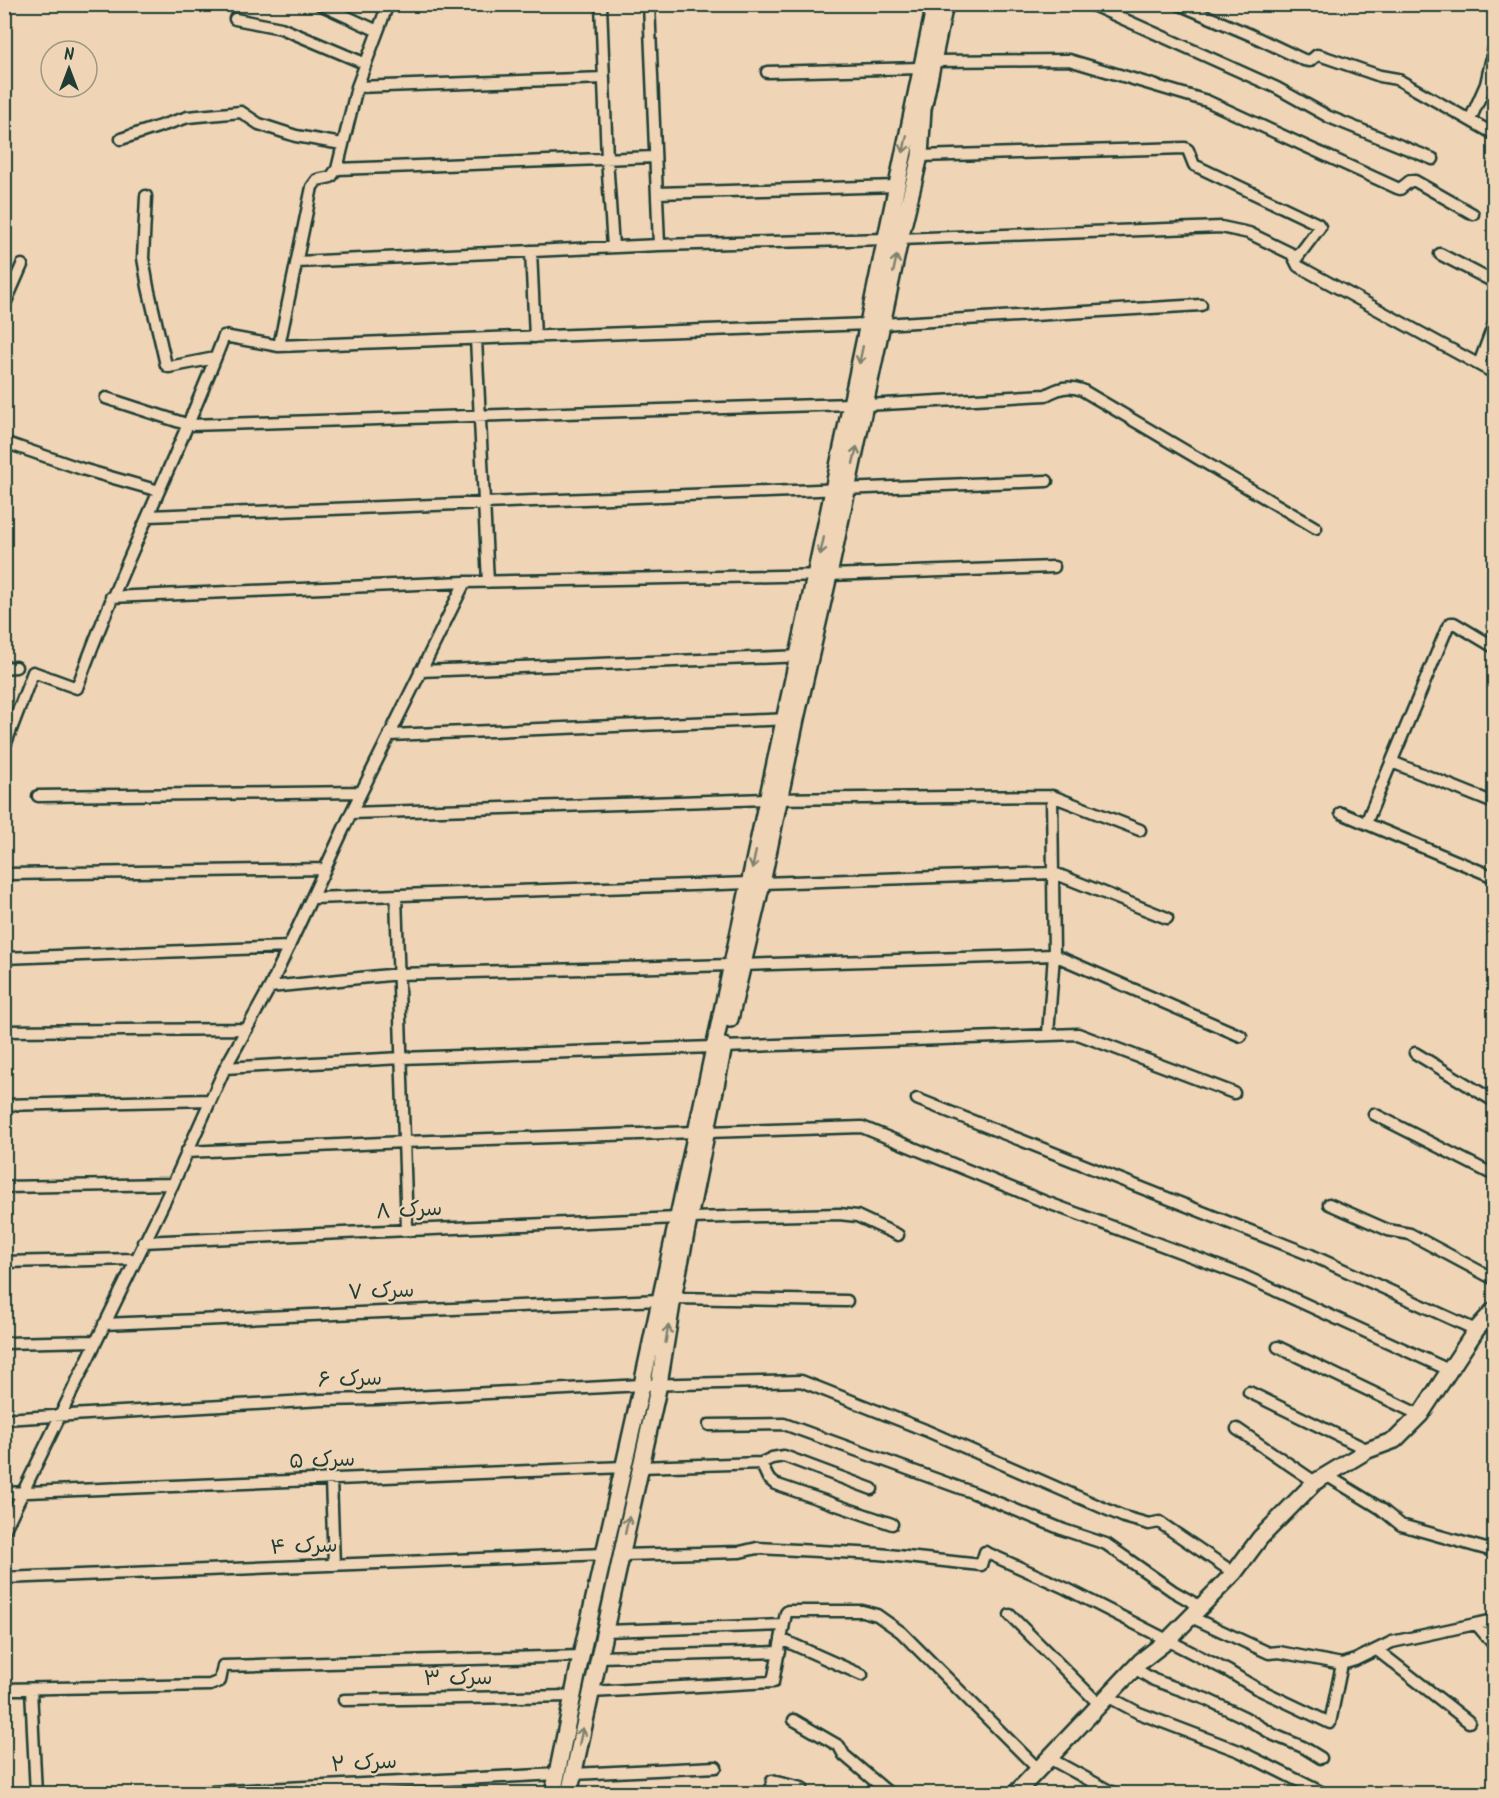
<svg xmlns="http://www.w3.org/2000/svg" width="1499" height="1798" viewBox="0 0 1499 1798" font-family="Kalam,'Playpen Sans Arabic',sans-serif">
  <style>
    .lines { fill: none; stroke-linecap: round; stroke-linejoin: round }
    .street-casing { stroke: #1f3d34; stroke-width: 15 }
    .secondary-casing { stroke: #1f3d34; stroke-width: 20 }
    .street { stroke: #efd5b6; stroke-width: 10 }
    .secondary { stroke: #efd5b6; stroke-width: 15 }
    .oneway { stroke: #7d816e }
    .labels { text-anchor: middle; dominant-baseline: central; stroke-width: 4.5; stroke-linejoin: round; paint-order: stroke }
    .street-label { font-size: 21px; fill: #1f3d34; stroke: #efd5b6 }
  </style>
  <rect width="100%" height="100%" fill="#efd5b6"/>
  <filter id="ink" filterUnits="userSpaceOnUse"><feTurbulence type="fractalNoise" baseFrequency=".0167" numOctaves="2"/><feDisplacementMap in="SourceGraphic" scale="12" xChannelSelector="R" yChannelSelector="G"/><feConvolveMatrix kernelMatrix="1 2 1 2 8 2 1 2 1" color-interpolation-filters="sRGB"/></filter>
  <g filter="url(#ink)">
    <g class="lines">
      <defs>
        <path id="street" d="M 319,4 L 378,31
          M 601,4 L 607,159 L 613,247
          M 649,4 L 659,245
          M 1090,4 L 1277,88 L 1329,117 L 1433,159
          M 1178,4 L 1251,35 L 1304,60 L 1310,61 L 1317,55 L 1322,56 L 1380,76 L 1397,79 L 1494,134
          M 235,19 L 281,28 L 364,63
          M 933,61 L 1069,60 L 1207,101 L 1397,188 L 1400,189 L 1410,181 L 1415,181 L 1473,214
          M 767,72 L 921,68
          M 357,87 L 604,78
          M 1470,120 L 1486,84 L 1494,48
          M 121,139 L 188,117 L 241,112 L 259,124 L 296,136 L 342,144
          M 920,156 L 1185,148 L 1188,150 L 1194,165 L 1318,224 L 1320,227 L 1296,259
          M 337,169 L 655,157
          M 657,193 L 897,186
          M 146,196 L 143,258 L 148,287 L 166,365 L 169,367 L 215,358
          M 900,239 L 1221,227 L 1249,233 L 1292,254 L 1298,266 L 1494,373
          M 531,251 L 535,337
          M 1440,254 L 1494,282
          M 297,262 L 659,245 L 886,239
          M 4,306 L 22,265
          M 882,324 L 1201,305
          M 476,339 L 488,582
          M 279,346 L 868,324
          M 1479,364 L 1494,324
          M 106,398 L 189,425 L 851,404
          M 866,405 L 1046,395 C 1059,388 1067,385 1082,390 L 1316,528
          M 4,442 L 82,469 L 159,491
          M 149,516 L 1047,481
          M 111,597 L 465,582 L 829,575 L 1054,567
          M 4,668 L 16,667
          M 420,671 L 803,656
          M 389,735 L 791,719
          M 4,748 L 33,672 L 77,688 C 120,568 179,455 224,336 L 279,346 L 312,187 L 317,180 L 331,177 L 337,169 L 357,87 L 388,4
          M 1392,762 L 1494,803
          M 38,796 L 361,792
          M 351,813 L 767,799 L 1052,796 L 1140,830
          M 1341,813 L 1494,877
          M 1366,823 L 1448,626 L 1451,623 L 1454,623 L 1494,647
          M 10,874 L 325,869
          M 762,883 L 1054,873 L 1167,918
          M 396,896 L 407,1230
          M 313,898 L 749,883
          M 4,958 L 289,947
          M 742,965 L 1054,955 L 1241,1036
          M 270,987 L 399,974 L 731,965
          M 4,1031 L 247,1029
          M 1048,1034 L 1054,955 L 1052,796
          M 724,1047 L 1078,1034 L 1234,1093
          M 1415,1053 L 1494,1101
          M 225,1068 L 401,1058 L 713,1047
          M 917,1099 L 1311,1255 L 1476,1330
          M 4,1105 L 210,1100
          M 1374,1114 L 1494,1175
          M 707,1132 L 862,1127 L 1043,1201 L 1242,1275 L 1449,1370
          M 186,1152 L 404,1142 L 695,1132
          M 4,1187 L 173,1184
          M 1329,1204 L 1388,1230 L 1410,1234 L 1494,1279
          M 691,1218 L 839,1214 L 857,1216 L 898,1235
          M 143,1242 L 677,1218
          M 4,1262 L 135,1259
          M 673,1298 L 847,1301
          M 104,1324 L 660,1300
          M 4,1343 L 95,1341
          M 1278,1347 L 1420,1415
          M 1249,1392 L 1368,1450
          M 4,1419 L 322,1400 L 375,1399 L 642,1385 L 801,1381 L 925,1430 L 1124,1517 L 1149,1524 L 1159,1522 L 1234,1573
          M 709,1425 L 784,1424 L 974,1493 L 1064,1530 L 1106,1544 L 1173,1591 L 1201,1607
          M 1237,1429 L 1315,1482
          M 761,1463 L 768,1478 L 775,1484 L 892,1524
          M 640,1467 L 761,1463 L 772,1458 L 784,1456 L 872,1489
          M 1326,1475 L 1380,1508 L 1401,1525 L 1493,1551
          M 331,1480 L 334,1565
          M 4,1493 L 624,1467
          M 4,1531 L 173,1184 L 225,1068 L 270,987 L 351,813 L 465,582
          M 621,1555 L 740,1552 L 757,1548 L 879,1554 L 981,1565 L 985,1552 L 1065,1588 L 1228,1671 L 1256,1688 L 1330,1723 L 1342,1664
          M 4,1578 L 605,1554
          M 1010,1615 L 1099,1704
          M 1191,1617 L 1269,1653 L 1279,1652 L 1342,1664 L 1355,1660 L 1392,1642 L 1494,1620
          M 1477,1625 L 1494,1645
          M 604,1631 L 783,1625
          M 781,1639 L 862,1675
          M 1377,1650 L 1469,1722
          M 598,1657 L 780,1652
          M 1134,1668 L 1154,1680 L 1206,1699 L 1244,1717 L 1274,1735 L 1303,1747 L 1321,1758
          M 4,1689 L 210,1685 L 220,1681 L 223,1666 L 581,1656
          M 31,1689 L 36,1794
          M 591,1692 L 773,1682 L 786,1613 L 788,1611 L 862,1611 L 877,1615 L 901,1632 L 1037,1768
          M 1107,1696 L 1139,1713 L 1239,1751 L 1325,1794
          M 344,1700 L 573,1696
          M 794,1720 L 839,1746 L 844,1755 L 890,1794
          M 1047,1757 L 1115,1794
          M 574,1774 L 716,1767
          M 172,1794 L 558,1774
          M 771,1794 L 772,1781 L 802,1788"/>
        <path id="secondary" d="M 730,1019 L 762,883 L 796,719 L 829,575 L 900,239 L 920,156 L 923,109 L 945,4
          M 553,1794 L 581,1656 L 642,1385 L 815,576 L 935,4
          M 569,1794 L 659,1384 L 673,1298 L 724,1046
          M 1015,1794 L 1141,1661 L 1168,1640 L 1234,1573 L 1260,1538 L 1315,1482 L 1368,1450 L 1395,1440 L 1420,1415 L 1476,1330 L 1494,1310"/>
      </defs>
      <use href="#street" class="street-casing"/>
      <use href="#secondary" class="secondary-casing"/>
      <use href="#street" class="street"/>
      <use href="#secondary" class="secondary"/>
    </g>
    <defs><path id="oneway-shaft" d="M-6 0H5M1.5-3L5.5 0L1.5 3" fill="none" stroke-width="1.6" stroke-linecap="round" stroke-linejoin="round" transform="scale(1.5)"/></defs>
    <g class="oneway">
      <use href="#oneway-shaft" transform="translate(905 144) rotate(102)"/>
      <use href="#oneway-shaft" transform="translate(895 264) rotate(-78)"/>
      <use href="#oneway-shaft" transform="translate(861 355) rotate(102)"/>
      <use href="#oneway-shaft" transform="translate(855 455) rotate(-77)"/>
      <use href="#oneway-shaft" transform="translate(822 546) rotate(102)"/>
      <use href="#oneway-shaft" transform="translate(754 860) rotate(102)"/>
      <use href="#oneway-shaft" transform="translate(667 1334) rotate(-80)"/>
      <use href="#oneway-shaft" transform="translate(627 1525) rotate(-78)"/>
      <use href="#oneway-shaft" transform="translate(581 1736) rotate(-78)"/>
    </g>
  </g>
  <g class="labels">
    <g class="street-label">
      <text transform="translate(409 1211) rotate(-3)">سرک ۸</text>
      <text transform="translate(381 1292) rotate(-2)">سرک ۷</text>
      <text transform="translate(350 1380) rotate(-2)">سرک ۶</text>
      <text transform="translate(322 1461) rotate(-2)">سرک ۵</text>
      <text transform="translate(304 1547) rotate(-2)">سرک ۴</text>
      <text transform="translate(458 1679) rotate(-1)">سرک ۳</text>
      <text transform="translate(364 1764) rotate(-3)">سرک ۲</text>
    </g>
  </g>
  <rect width="1499" height="1798" fill="none" stroke="#efd5b6" stroke-width="24"/>
  <rect x="12" y="12" width="1475" height="1774" fill="none" stroke="#1f3d34" stroke-width="2" filter="url(#ink)"/>
  <g transform="translate(69 69)"><circle r="28" fill="#efd5b6" stroke="#9c9882" stroke-width="1.5"/>
  <path d="M0-4.5L10 22L0 15L-10 22Z" fill="#1f3d34"/>
  <text y="-9" font-size="16" font-weight="bold" text-anchor="middle" fill="#1f3d34">N</text>
  </g>
</svg>
